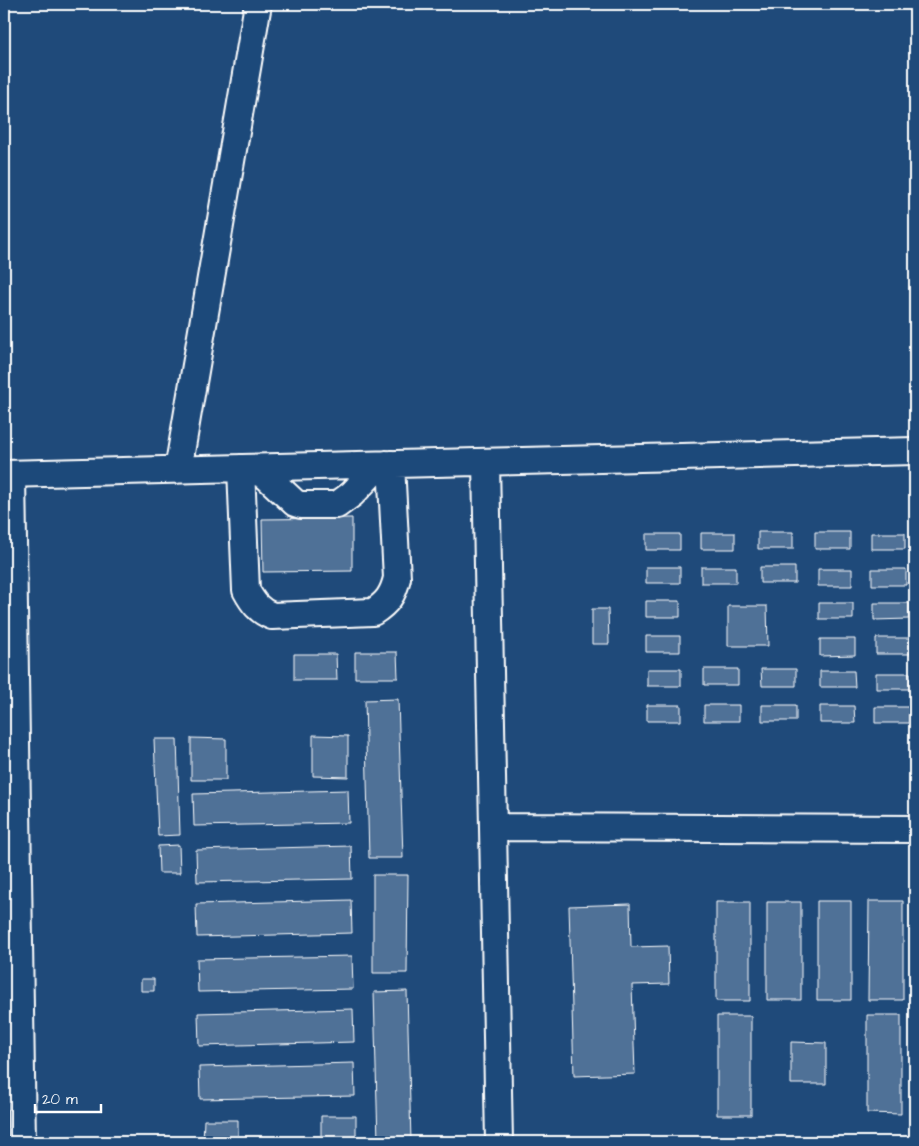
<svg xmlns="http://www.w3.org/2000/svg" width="919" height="1146" viewBox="0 0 919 1146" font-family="'Architects Daughter',sans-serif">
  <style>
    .building { fill: #507197; stroke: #fff }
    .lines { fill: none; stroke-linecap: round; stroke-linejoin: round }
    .minor-casing { stroke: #fff; stroke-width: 30 }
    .minor { stroke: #1f4a7a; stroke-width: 26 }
  </style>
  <rect width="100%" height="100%" fill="#1f4a7a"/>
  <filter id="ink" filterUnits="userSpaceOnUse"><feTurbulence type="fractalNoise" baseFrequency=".02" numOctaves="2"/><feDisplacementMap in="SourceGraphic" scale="10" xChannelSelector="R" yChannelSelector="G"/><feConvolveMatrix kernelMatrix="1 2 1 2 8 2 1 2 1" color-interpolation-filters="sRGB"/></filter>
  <g filter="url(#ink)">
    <path class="building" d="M 352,518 L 352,571 L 263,572 L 262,519 Z
      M 758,532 L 793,532 L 793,549 L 758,549 Z
      M 815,532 L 850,532 L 850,549 L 815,549 Z
      M 701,533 L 735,533 L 735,549 L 701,549 Z
      M 871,533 L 905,533 L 905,549 L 871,549 Z
      M 646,534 L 680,534 L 680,550 L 646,550 Z
      M 646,567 L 680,567 L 680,583 L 646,583 Z
      M 701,567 L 736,567 L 736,583 L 701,583 Z
      M 760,567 L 795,567 L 795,583 L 760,583 Z
      M 818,569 L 852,569 L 852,586 L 818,586 Z
      M 872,569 L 906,569 L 906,585 L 872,585 Z
      M 646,601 L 680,601 L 680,617 L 646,617 Z
      M 819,603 L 853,603 L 853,619 L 819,619 Z
      M 874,603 L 909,603 L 909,619 L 874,620 Z
      M 728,606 L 767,606 L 768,646 L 728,646 Z
      M 592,609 L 608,609 L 609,644 L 592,644 Z
      M 646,636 L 680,636 L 680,652 L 646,652 Z
      M 876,638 L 910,638 L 910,654 L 876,654 Z
      M 820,639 L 855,639 L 855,655 L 820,656 Z
      M 355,652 L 397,652 L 398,678 L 355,678 Z
      M 294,654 L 336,654 L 337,680 L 294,680 Z
      M 647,669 L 681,669 L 681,686 L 647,686 Z
      M 704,669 L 738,669 L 738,685 L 704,685 Z
      M 761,669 L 796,669 L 796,686 L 762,686 Z
      M 820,671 L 854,671 L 855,687 L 820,687 Z
      M 876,673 L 910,673 L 910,689 L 876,689 Z
      M 398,699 L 403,858 L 369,858 L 365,700 Z
      M 647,705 L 681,705 L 681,721 L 647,721 Z
      M 704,705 L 739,705 L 739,721 L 704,721 Z
      M 762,705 L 796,705 L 796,721 L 762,721 Z
      M 820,706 L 854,706 L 855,723 L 820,723 Z
      M 875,707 L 909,707 L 909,723 L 875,723 Z
      M 313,735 L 348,736 L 348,777 L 313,776 Z
      M 191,738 L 226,739 L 226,780 L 191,780 Z
      M 154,739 L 177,739 L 180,835 L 158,836 Z
      M 348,790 L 349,823 L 194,826 L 193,794 Z
      M 179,845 L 180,873 L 159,873 L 158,846 Z
      M 351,846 L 352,879 L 197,882 L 196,850 Z
      M 373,875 L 408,875 L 407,973 L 373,973 Z
      M 351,900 L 352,933 L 197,937 L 196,904 Z
      M 817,901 L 851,901 L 851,1000 L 817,1000 Z
      M 869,901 L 903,901 L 903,1000 L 868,1000 Z
      M 716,902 L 750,902 L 750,1001 L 716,1001 Z
      M 767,902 L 801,902 L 801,1000 L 767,1000 Z
      M 630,904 L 631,947 L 668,946 L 669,984 L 632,985 L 635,1074 L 574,1076 L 569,906 Z
      M 352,956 L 353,989 L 198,992 L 197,959 Z
      M 141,979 L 154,979 L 154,991 L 141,991 Z
      M 407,991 L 411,1142 L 378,1142 L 374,992 Z
      M 353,1009 L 354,1042 L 199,1046 L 198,1013 Z
      M 867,1015 L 901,1015 L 901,1114 L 867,1113 Z
      M 717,1016 L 751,1016 L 751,1115 L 717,1115 Z
      M 791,1042 L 826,1043 L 826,1084 L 791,1084 Z
      M 354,1063 L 355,1096 L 200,1099 L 199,1067 Z
      M 321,1116 L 356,1116 L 356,1142 L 321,1142 Z
      M 204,1120 L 238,1120 L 238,1142 L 203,1142 Z"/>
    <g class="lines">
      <defs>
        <path id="minor" d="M 486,462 L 499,1142
          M 386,464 L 371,474 L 352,494 L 337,505 L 301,505 L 295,503 L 266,476 L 255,471 L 241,468 L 246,590 C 253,603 259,611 272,616 L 373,612 C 387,603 393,595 397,578 L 391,464
          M 178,470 L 258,4
          M 4,474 L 915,451
          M 12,474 L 22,1142
          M 493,827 L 915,829"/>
      </defs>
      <use href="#minor" class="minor-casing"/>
      <use href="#minor" class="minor"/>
    </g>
  </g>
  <rect width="919" height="1146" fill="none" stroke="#1f4a7a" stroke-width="20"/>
  <rect x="10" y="10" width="899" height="1126" fill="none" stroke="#fff" stroke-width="2" filter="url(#ink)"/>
  <path d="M35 1104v8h66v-8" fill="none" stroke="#ffffff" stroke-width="2.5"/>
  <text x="42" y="1104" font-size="15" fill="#ffffff" stroke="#1f4a7a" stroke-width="4" paint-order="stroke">20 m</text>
</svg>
